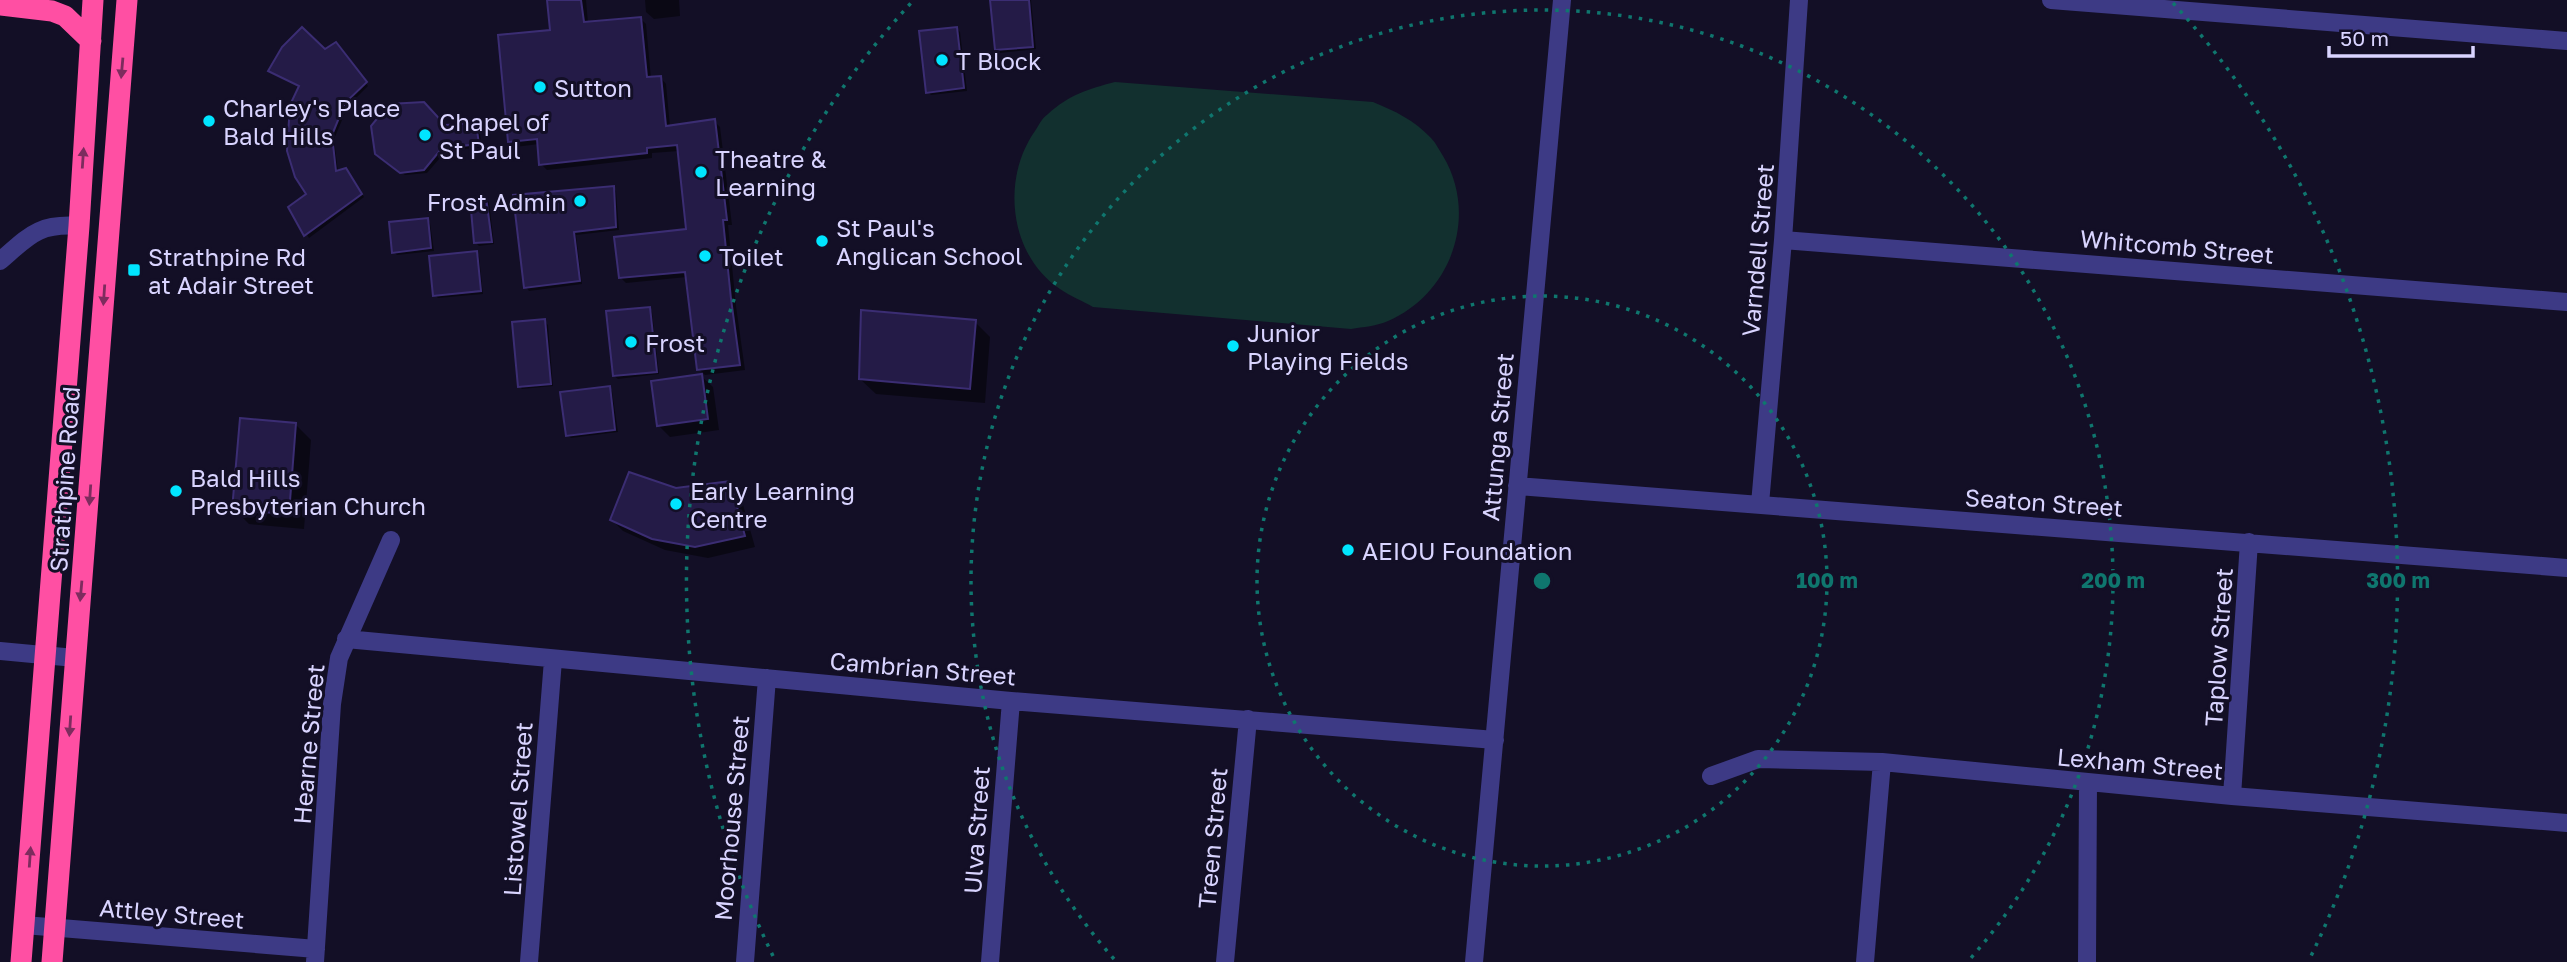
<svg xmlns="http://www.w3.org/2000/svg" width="2567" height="962" viewBox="0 0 2567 962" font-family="'Golos Text',sans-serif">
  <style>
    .green { fill: #12302f }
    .shadow { fill: #0007 }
    .building { fill: #241b47; stroke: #3b2d73; stroke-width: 2 }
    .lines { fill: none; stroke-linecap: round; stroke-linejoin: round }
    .minor { stroke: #3d3a85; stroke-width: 18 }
    .highway { stroke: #ff4fa3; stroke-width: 21 }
    .oneway { fill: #7d2c5e }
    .ring { fill: none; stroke: #0f766e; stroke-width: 3.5; stroke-dasharray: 3.5 7 }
    .poi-dot { fill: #00e5ff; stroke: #130f26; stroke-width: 2.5 }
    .labels { text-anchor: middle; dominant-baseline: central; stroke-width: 6; stroke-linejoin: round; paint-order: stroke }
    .poi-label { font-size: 24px; fill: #d9d4ff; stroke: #130f26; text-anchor: start }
    .street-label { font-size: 24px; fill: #d9d4ff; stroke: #130f26 }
    .centre { fill: #0f766e; stroke: #130f26; stroke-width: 3.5 }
    .ring-label { font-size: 21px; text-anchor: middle; font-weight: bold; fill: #0f766e; stroke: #130f26; stroke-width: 6; stroke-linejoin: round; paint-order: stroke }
  </style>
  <rect width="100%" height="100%" fill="#130f26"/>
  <path class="green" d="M 1115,82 L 1373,102 C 1395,111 1414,120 1431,138 C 1436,143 1439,150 1443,156 C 1479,216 1451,294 1388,321 C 1377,326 1363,327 1351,329 L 1093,307 C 1083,301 1070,296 1060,289 C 1009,255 1001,179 1035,131 C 1039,125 1042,118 1048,114 C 1069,95 1088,89 1115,82 Z"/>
  <path class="shadow" d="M 548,0 L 586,0 L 588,23 L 641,19 L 646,24 L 651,79 L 661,78 L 666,84 L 670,127 L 714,121 L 720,127 L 732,225 L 728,225 L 736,306 L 745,370 L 705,375 L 699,369 L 687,277 L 626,283 L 620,277 L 688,231 L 679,151 L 652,153 L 652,158 L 547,170 L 541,164 L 539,144 L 515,147 L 510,141 L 552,32 Z
    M 645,0 L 679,0 L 680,16 L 654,19 L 646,12 Z
    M 992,0 L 1031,0 L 1036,49 L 1000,53 L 997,49 Z
    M 956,28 L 960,32 L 967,91 L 931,95 L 928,92 Z
    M 339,48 L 368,86 L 348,106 L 334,139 L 338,172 L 349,174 L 364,197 L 309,238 L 290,207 L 308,195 L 301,87 L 271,71 Z
    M 476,125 L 479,128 L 482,147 L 446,151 L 427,173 L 405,175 L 380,156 L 445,127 Z
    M 613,187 L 616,191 L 619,230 L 576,235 L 582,284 L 529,291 L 526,287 L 515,196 Z
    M 486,199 L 489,202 L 494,244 L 479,246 L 476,243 Z
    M 427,220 L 430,223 L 434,251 L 397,255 L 394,252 Z
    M 476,253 L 479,256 L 483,294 L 438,298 L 435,295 Z
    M 649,308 L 652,312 L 659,374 L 618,379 L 614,376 Z
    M 544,321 L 548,325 L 553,386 L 522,389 L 519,386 Z
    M 975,322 L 990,337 L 985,403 L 876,394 L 860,379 Z
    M 701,376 L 713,387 L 719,430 L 670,437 L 658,425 Z
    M 609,388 L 612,391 L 618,432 L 571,438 L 567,435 Z
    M 296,425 L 311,440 L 304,529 L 249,524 L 234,509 Z
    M 729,483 L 740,494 L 755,547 L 708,558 L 665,550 L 623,531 L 612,520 L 675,490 Z"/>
  <path class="building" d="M 547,0 L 581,0 L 584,22 L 641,17 L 647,77 L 661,76 L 666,126 L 715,119 L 727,220 L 723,220 L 731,299 L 740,365 L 697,370 L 685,272 L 619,278 L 614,237 L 686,229 L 677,145 L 647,148 L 647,153 L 539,165 L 537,139 L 508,142 L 498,35 L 550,30 Z
    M 990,0 L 1029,0 L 1033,47 L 995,50 Z
    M 302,27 L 325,49 L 336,42 L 367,82 L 345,103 L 332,135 L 336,171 L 346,168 L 362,194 L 304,236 L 288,207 L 306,194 L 295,177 L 287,151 L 290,105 L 299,86 L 268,71 L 282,47 Z
    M 957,27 L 964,88 L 926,93 L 919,31 Z
    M 424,102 L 445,125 L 476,123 L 479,144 L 442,148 L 424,170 L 400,173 L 375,154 L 371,126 L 389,104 Z
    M 614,186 L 616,227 L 574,232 L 580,281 L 524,288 L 513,195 Z
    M 486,197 L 492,242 L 474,243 L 470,199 Z
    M 428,218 L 431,248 L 392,253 L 389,222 Z
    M 477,251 L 481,291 L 433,296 L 429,256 Z
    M 650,307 L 657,372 L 613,376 L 606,311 Z
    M 861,310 L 976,320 L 970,389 L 859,379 Z
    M 545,319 L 551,384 L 518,387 L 512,322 Z
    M 702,374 L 708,419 L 657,426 L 651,381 Z
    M 610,386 L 615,430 L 566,436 L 560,392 Z
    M 240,418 L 296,423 L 289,514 L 232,510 Z
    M 629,472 L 676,488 L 730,481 L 745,536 L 695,547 L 652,539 L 610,520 Z"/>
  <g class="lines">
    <path class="minor" d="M 2051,0 L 2567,41
      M 1783,240 L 2567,302
      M 0,261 C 29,236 38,223 79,226
      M 1517,486 L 2567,568
      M 1760,504 L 1783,240 L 1799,0
      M 346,639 L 1011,701 L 1495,740
      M 0,651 L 75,658
      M 1711,776 L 1758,759 L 1882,762 L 2232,796 L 2567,823
      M 2232,796 L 2249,542
      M 24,925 L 316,949
      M 315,962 L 332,704 L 339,658 L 391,540
      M 529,962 L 553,660
      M 745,962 L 767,678
      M 990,962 L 1011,701
      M 1225,962 L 1248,719
      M 1474,962 L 1562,0
      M 1865,962 L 1882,762
      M 2087,962 L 2088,783"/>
    <path class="highway" d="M 0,5 L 52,11 L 65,16 L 91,41
      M 21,962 L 79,226 L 93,0
      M 52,962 L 127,0"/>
  </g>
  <defs><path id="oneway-solid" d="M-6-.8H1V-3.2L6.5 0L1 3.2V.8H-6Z" transform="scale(1.75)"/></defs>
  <g class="oneway">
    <use href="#oneway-solid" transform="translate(122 68) rotate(95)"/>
    <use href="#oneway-solid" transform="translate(83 158) rotate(-86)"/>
    <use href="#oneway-solid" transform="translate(104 295) rotate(94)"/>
    <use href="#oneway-solid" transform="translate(90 495) rotate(94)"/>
    <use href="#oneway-solid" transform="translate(81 591) rotate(95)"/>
    <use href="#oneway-solid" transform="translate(70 726) rotate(94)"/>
    <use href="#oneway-solid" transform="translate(30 857) rotate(-86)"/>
  </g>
  <g class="ring">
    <circle cx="1542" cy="581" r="285"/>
    <path d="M1114 959A571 571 0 1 1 1970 959"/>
    <path d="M773 956A856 856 0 0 1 911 3M2173 3A856 856 0 0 1 2311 956"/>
  </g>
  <g class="poi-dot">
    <circle cx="942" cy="60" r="7"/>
    <circle cx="540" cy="87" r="7"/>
    <circle cx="209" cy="121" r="7"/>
    <circle cx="425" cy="135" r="7"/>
    <circle cx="701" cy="172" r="7"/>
    <circle cx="580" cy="201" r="7"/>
    <circle cx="822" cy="241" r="7"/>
    <circle cx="705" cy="256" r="7"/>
    <rect x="127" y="263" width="14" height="14" rx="3.5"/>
    <circle cx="631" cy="342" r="7"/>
    <circle cx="1233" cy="346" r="7"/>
    <circle cx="176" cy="491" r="7"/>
    <circle cx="676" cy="504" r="7"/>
    <circle cx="1348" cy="550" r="7"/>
  </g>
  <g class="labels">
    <g class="poi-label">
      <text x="956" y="60">T Block</text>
      <text x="554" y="87">Sutton</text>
      <text x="223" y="107">Charley's Place<tspan x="223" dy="28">Bald Hills</tspan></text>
      <text x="439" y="121">Chapel of<tspan x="439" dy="28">St Paul</tspan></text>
      <text x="715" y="158">Theatre &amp;<tspan x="715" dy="28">Learning</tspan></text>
      <text x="566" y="201" text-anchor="end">Frost Admin</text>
      <text x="836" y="227">St Paul's<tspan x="836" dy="28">Anglican School</tspan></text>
      <text x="148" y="256">Strathpine Rd<tspan x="148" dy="28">at Adair Street</tspan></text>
      <text x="719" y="256">Toilet</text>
      <text x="1247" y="332">Junior<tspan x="1247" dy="28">Playing Fields</tspan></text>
      <text x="645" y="342">Frost</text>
      <text x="190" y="477">Bald Hills<tspan x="190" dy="28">Presbyterian Church</tspan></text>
      <text x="690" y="490">Early Learning<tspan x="690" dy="28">Centre</tspan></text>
      <text x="1362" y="550">AEIOU Foundation</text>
    </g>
    <g class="street-label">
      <text transform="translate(2177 246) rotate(5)">Whitcomb Street</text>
      <text transform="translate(1757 250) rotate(-85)">Varndell Street</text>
      <text transform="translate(1497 437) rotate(-85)">Attunga Street</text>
      <text transform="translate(64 479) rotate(-86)">Strathpine Road</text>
      <text transform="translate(2044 502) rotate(4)">Seaton Street</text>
      <text transform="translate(2218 647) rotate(-86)">Taplow Street</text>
      <text transform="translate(923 668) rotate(5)">Cambrian Street</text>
      <text transform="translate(308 744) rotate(-85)">Hearne Street</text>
      <text transform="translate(2140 763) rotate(5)">Lexham Street</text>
      <text transform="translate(517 809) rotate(-86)">Listowel Street</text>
      <text transform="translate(731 818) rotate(-85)">Moorhouse Street</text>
      <text transform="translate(976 830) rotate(-86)">Ulva Street</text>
      <text transform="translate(1212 838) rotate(-85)">Treen Street</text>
      <text transform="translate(172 913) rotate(5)">Attley Street</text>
    </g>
  </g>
  <circle cx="1542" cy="581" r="10" class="centre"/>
  <g class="ring-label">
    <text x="1827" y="588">100 m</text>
    <text x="2113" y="588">200 m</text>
    <text x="2398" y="588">300 m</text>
  </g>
  <path d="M2329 46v10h144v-10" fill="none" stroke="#d9d4ff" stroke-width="3.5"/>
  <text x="2340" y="46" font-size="21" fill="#d9d4ff" stroke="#130f26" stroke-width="5" paint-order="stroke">50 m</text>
</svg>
